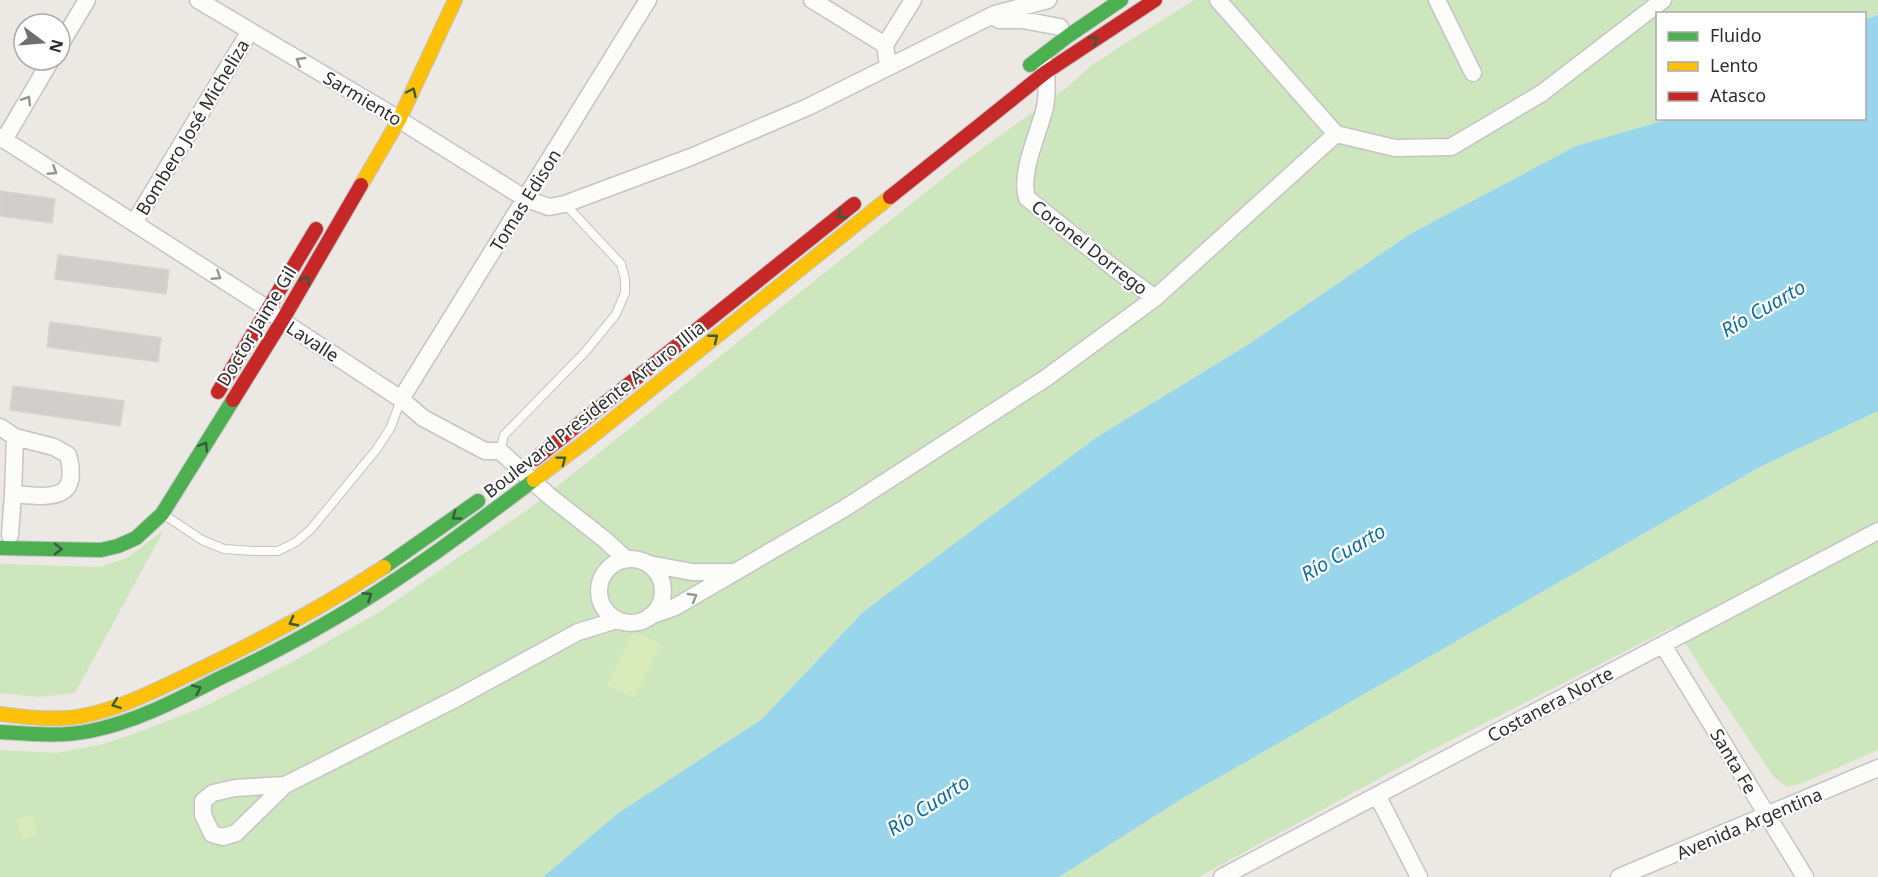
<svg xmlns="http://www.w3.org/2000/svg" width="1878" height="877" viewBox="0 0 1878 877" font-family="'Noto Sans',sans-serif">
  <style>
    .green { fill: #cee6be }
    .pitch { fill: #d9eabb }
    .water { fill: #99d6ec }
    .building { fill: #d1cecb; stroke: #d7d4d0; stroke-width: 1.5 }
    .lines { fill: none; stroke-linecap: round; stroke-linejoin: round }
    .lane-casing { stroke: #c5c4c5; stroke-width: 10 }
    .street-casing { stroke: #c5c4c5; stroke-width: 19 }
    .fast-casing { stroke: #c5c4c5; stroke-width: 16 }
    .slow-casing { stroke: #c5c4c5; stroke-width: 16 }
    .jam-casing { stroke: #c5c4c5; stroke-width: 16 }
    .lane { stroke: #fcfcfb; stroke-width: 8 }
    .street { stroke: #fcfcfb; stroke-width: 16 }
    .fast { stroke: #4caf50; stroke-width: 14 }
    .slow { stroke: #ffc107; stroke-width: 14 }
    .jam { stroke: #c62828; stroke-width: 14 }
    .oneway { stroke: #385b3a }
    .oneway2 { stroke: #959594 }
    .labels { text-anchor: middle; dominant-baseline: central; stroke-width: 4.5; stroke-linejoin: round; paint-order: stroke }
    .street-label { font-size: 18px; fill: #2e2e2e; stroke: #fff }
    .water-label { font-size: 20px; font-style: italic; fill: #0d6fa3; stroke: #fff }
  </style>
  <rect width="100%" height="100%" fill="#ece8e4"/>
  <path class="green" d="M 1194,0 L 1878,0 L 1878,15 L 1865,19 L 1864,14 L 1658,14 L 1658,118 L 1669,119 L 1576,146 L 1410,234 L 1249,344 L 1097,437 L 863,612 L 762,719 L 617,814 L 543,877 L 0,877 L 0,750 L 57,753 L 103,744 L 144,730 L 203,707 L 294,661 L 381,611 L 530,508 L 966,160 L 1065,89 L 1093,64 Z
    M 1878,411 L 1878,750 L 1800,784 L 1787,787 L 1774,777 L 1700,667 L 1675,626 L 1424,754 L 1199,877 L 1059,877 L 1183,798 L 1758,468 Z
    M 164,530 L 75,693 L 39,697 L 0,693 L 0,564 L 100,567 L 127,558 Z"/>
  <path class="pitch" d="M 634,631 L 661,644 L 634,698 L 607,685 Z
    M 32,814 L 38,834 L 23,840 L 16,819 Z"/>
  <path class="water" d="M 1878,15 L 1878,411 L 1758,468 L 1183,798 L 1059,877 L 543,877 L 617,814 L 762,719 L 863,612 L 1097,437 L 1249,344 L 1410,234 L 1576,146 L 1669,119 L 1864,118 L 1865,19 Z"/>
  <path class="building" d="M 0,191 L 55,199 L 52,223 L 0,216 Z
    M 58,255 L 169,270 L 166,294 L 55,279 Z
    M 50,322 L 161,338 L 158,362 L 47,347 Z
    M 13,386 L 124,401 L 120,426 L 10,410 Z"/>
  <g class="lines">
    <defs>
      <path id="lane" d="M 500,451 L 504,435 L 586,351 L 616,314 L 625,293 L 625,279 L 621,264 L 565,204
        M 163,514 L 202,540 L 224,549 L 254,551 L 278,551 L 296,542 L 311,529 L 376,450 L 391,427 L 401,399"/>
      <path id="street" d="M 198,0 L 387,112 L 526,199 L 549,207 L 565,204 L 691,157 L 808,107 L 995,14 L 1048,0
        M 812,0 L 885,45 L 888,66
        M 1218,0 L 1336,134 L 1395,148 L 1451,147 L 1542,93 L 1663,0
        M 1437,0 L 1473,73
        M 999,20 L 1022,20 L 1060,27
        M 60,45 L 87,0
        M 885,45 L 913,0
        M 1045,64 C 1047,79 1048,92 1045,107 C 1039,133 1019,173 1027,198 L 1114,268 L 1155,298
        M 0,137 L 268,309 L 282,321 L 401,399 L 423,418 L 485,451 L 500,451 L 548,495 L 604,539 L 626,559
        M 4,140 L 51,60
        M 134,223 L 250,31
        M 401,399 L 648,0
        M 0,427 L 15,437 L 54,447 L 68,455 C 81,503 47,497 13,494 L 10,535
        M 13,494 L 15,437
        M599 591a32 32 0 1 1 64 0a32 32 0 1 1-64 0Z
        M 649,564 L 692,572 L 734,572
        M 650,616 L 675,607 L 845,508 L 1046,378 L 1155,298 L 1336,134
        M 1663,645 L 1805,877
        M 285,785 L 235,788 L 213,793 L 203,801 L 203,815 L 212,834 L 223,837 L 236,833 L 285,785 L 457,698 L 578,632 L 617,620
        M 1377,795 L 1419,877
        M 1222,877 L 1878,531
        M 1619,877 L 1878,768"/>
      <path id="fast" d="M 1030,65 L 1068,36 L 1121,0
        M 0,548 L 101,550 L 118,546 L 136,538 L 162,514 L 233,400
        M 384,567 L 478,501
        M 0,732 C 30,734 61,737 90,731 C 136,722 179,699 220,678 C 254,662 288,645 321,626 C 396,584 466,531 534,480"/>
      <path id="slow" d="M 361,185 L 399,120 L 455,0
        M 534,480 L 590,438 L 890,197
        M 0,714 C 27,717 55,721 82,716 C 119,709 154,691 188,675 C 256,643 321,608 384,567"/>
      <path id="jam" d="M 890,197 L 1046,72 L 1155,0
        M 218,392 L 316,229
        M 233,400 L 282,321 L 361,185
        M 535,459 L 854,204"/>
    </defs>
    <use href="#lane" class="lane-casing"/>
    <use href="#street" class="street-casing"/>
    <use href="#fast" class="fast-casing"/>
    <use href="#slow" class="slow-casing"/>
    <use href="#jam" class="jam-casing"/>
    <use href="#lane" class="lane"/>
    <use href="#street" class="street"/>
    <use href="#fast" class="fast"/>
    <use href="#slow" class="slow"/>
    <use href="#jam" class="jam"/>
  </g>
  <defs><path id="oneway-chevron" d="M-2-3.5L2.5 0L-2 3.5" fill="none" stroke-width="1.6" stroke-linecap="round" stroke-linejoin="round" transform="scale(1.5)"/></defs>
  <g class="oneway">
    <use href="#oneway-chevron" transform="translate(1094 40) rotate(-34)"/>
    <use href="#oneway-chevron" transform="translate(412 92) rotate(-65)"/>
    <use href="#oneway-chevron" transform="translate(841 215) rotate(142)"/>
    <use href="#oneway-chevron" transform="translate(306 280) rotate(-60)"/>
    <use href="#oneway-chevron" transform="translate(714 338) rotate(-39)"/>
    <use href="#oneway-chevron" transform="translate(204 446) rotate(-58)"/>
    <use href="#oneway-chevron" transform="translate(562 460) rotate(-37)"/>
    <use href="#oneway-chevron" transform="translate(456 516) rotate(144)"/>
    <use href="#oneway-chevron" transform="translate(58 549) rotate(1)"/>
    <use href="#oneway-chevron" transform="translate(368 596) rotate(-33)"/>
    <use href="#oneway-chevron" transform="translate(293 622) rotate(152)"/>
    <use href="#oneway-chevron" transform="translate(197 689) rotate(-25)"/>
    <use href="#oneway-chevron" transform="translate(116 704) rotate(160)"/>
  </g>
  <g class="oneway2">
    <use href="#oneway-chevron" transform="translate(300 61) rotate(-149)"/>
    <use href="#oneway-chevron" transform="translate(27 100) rotate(-59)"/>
    <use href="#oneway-chevron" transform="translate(53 171) rotate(33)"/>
    <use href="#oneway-chevron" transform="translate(217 276) rotate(33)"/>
    <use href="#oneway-chevron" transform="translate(693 597) rotate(-30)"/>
  </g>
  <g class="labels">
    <g class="street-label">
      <text transform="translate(363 98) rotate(31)">Sarmiento</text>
      <text transform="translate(192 127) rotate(-59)">Bombero José Micheliza</text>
      <text transform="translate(525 200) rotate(-58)">Tomas Edison</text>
      <text transform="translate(1090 247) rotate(38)">Coronel Dorrego</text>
      <text transform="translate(256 326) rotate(-59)">Doctor Jaime Gil</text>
      <text transform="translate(313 341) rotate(33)">Lavalle</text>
      <text transform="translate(594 409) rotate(-38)">Boulevard Presidente Arturo Illia</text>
      <text transform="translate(1550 704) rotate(-28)">Costanera Norte</text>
      <text transform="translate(1734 761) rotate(59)">Santa Fe</text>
      <text transform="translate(1749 823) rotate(-23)">Avenida Argentina</text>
    </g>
    <g class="water-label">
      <text transform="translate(1763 308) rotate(-30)">Río Cuarto</text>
      <text transform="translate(1343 552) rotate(-30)">Río Cuarto</text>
      <text transform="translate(928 805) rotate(-33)">Río Cuarto</text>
    </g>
  </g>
  <rect x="1656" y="12" width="210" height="108" fill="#ffffff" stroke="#ababab" stroke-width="1.5"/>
  <rect x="1668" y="32" width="30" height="9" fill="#4caf50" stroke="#ababab" stroke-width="1.5"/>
  <text x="1710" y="42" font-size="18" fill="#2e2e2e">Fluido</text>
  <rect x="1668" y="62" width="30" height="9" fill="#ffc107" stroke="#ababab" stroke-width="1.5"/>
  <text x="1710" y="72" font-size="18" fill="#2e2e2e">Lento</text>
  <rect x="1668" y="92" width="30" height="9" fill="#c62828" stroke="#ababab" stroke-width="1.5"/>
  <text x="1710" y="102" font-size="18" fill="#2e2e2e">Atasco</text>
  <g transform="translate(42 42) rotate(106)"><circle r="28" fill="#ffffff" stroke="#ababab" stroke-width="1.5"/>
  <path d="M0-4.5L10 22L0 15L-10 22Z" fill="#706f6e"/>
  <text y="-9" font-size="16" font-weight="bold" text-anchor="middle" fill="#2e2e2e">N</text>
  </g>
</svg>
